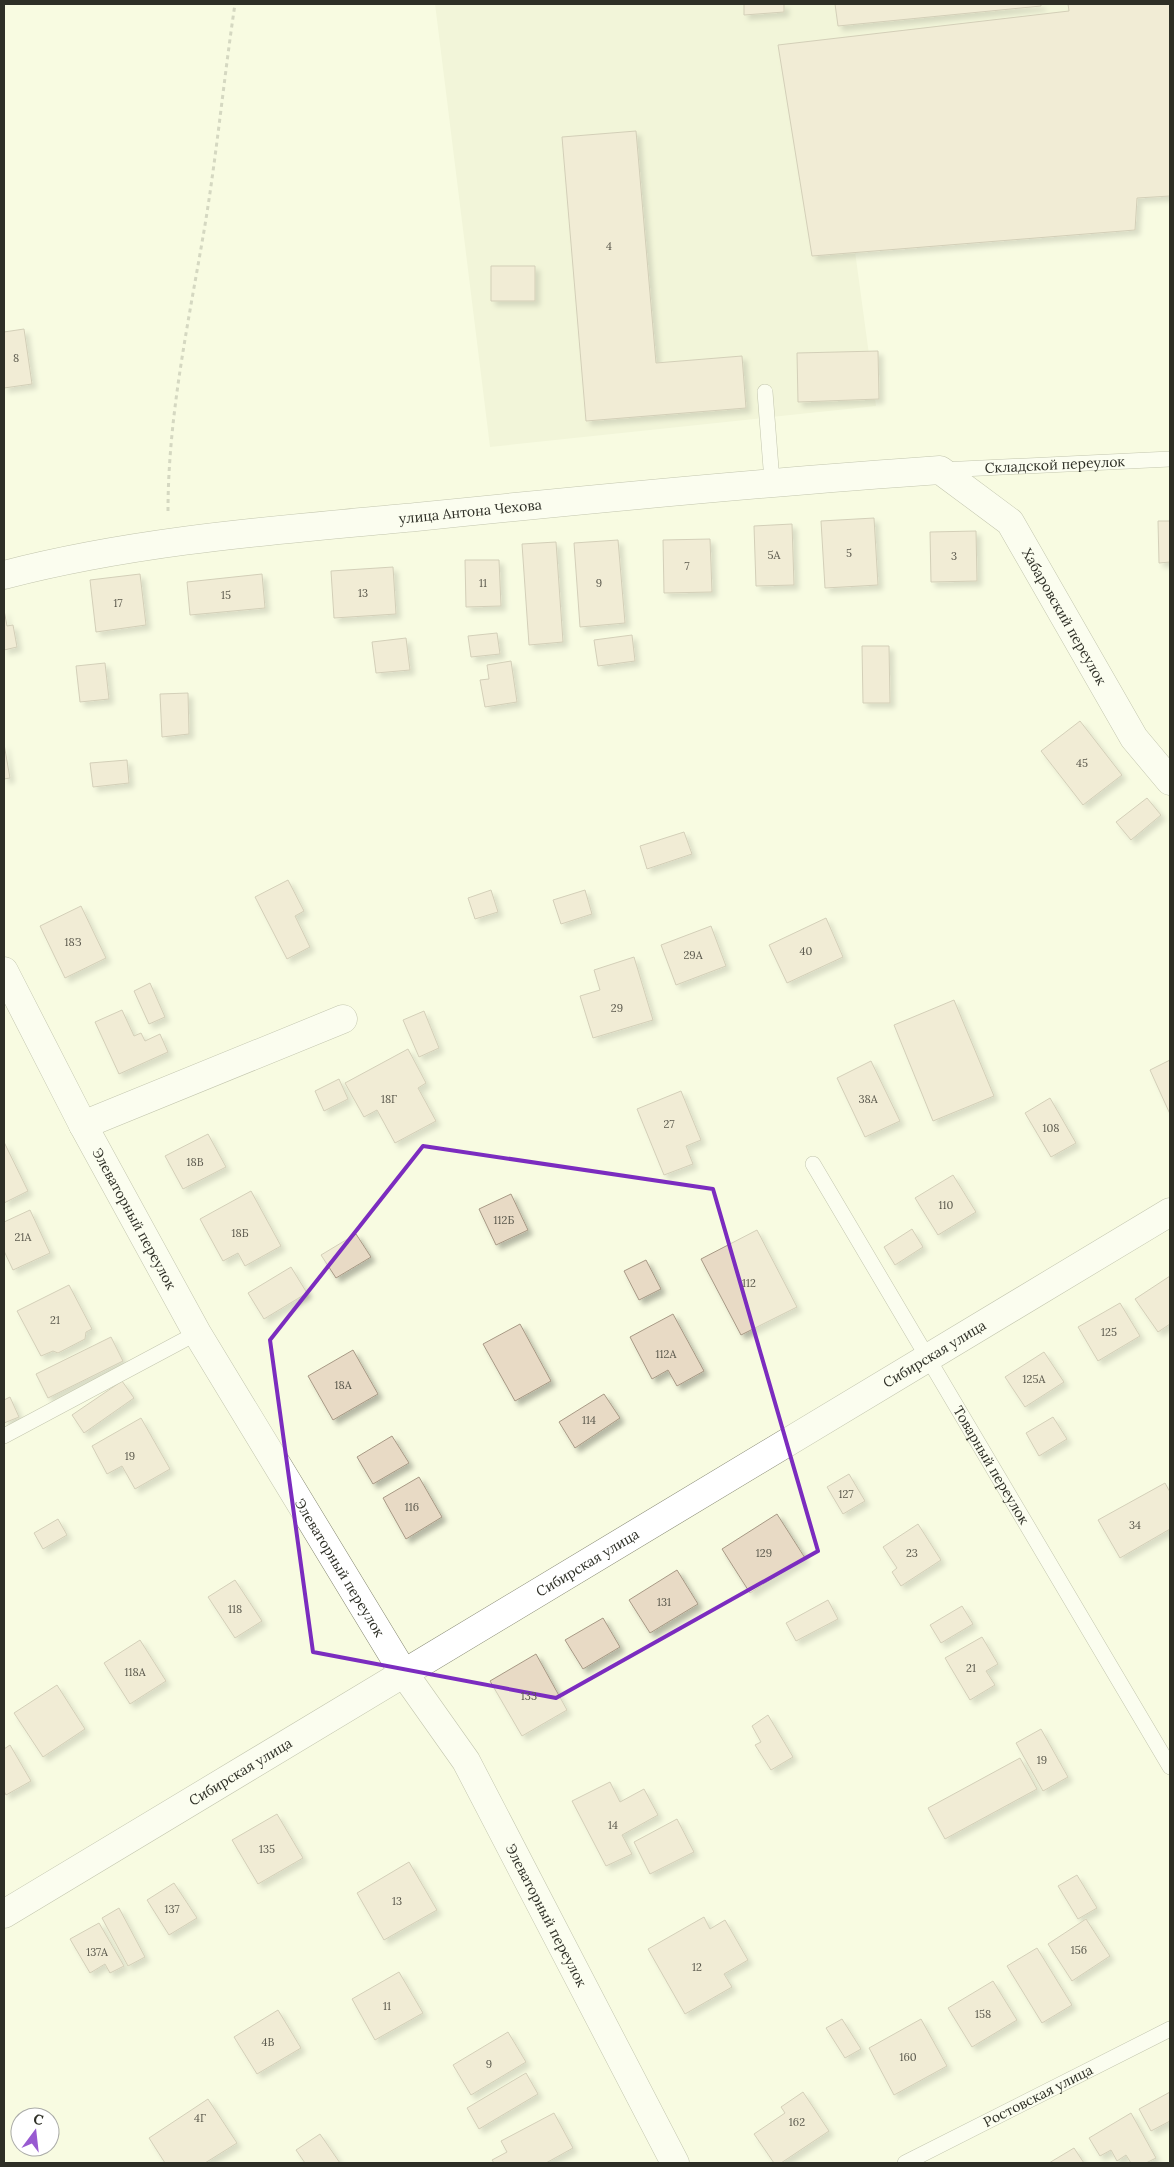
<svg xmlns="http://www.w3.org/2000/svg" width="1174" height="2167" viewBox="0 0 1174 2167" font-family="Lora,serif">
  <style>
    .built { fill: #ebeece }
    .building { fill: #e8dac5; stroke: #a79985; filter: url(#shadow) }
    .lines { fill: none; stroke-linecap: round; stroke-linejoin: round }
    .lane-casing { stroke: #83856f; stroke-width: 16 }
    .street-casing { stroke: #83856f; stroke-width: 29 }
    .secondary-casing { stroke: #83856f; stroke-width: 29 }
    .path { stroke: #abad9a; stroke-width: 3; stroke-dasharray: 4 4; stroke-linecap: butt }
    .lane { stroke: #fff; stroke-width: 15 }
    .street { stroke: #fff; stroke-width: 28 }
    .secondary { stroke: #fff; stroke-width: 28 }
    .marked { fill: none; stroke: #7b2cbf; stroke-width: 4; stroke-linejoin: round }
    .labels { text-anchor: middle; dominant-baseline: central; stroke-width: 4; stroke-linejoin: round; paint-order: stroke }
    .number-label { font-size: 11px; fill: #5c5a4e }
    .street-label { font-size: 14px; fill: #2e2f26; stroke: #fff }
  </style>
  <defs>
    <filter id="shadow"><feDropShadow dx="4.5" dy="4.5" stdDeviation="2.5" flood-color="#0004"/></filter>
  </defs>
  <rect width="100%" height="100%" fill="#f8fbe1"/>
  <path class="built" d="M 435,4 L 1170,4 L 1170,188 L 852,229 L 876,406 L 490,447 Z"/>
  <path class="building" d="M 744,4 L 784,4 L 784,12 L 744,15 Z
    M 835,4 L 1041,4 L 1041,6 L 838,26 Z
    M 1068,4 L 1170,4 L 1170,196 L 1137,198 L 1135,230 L 812,256 L 778,45 L 1069,11 Z
    M 636,131 L 656,363 L 742,356 L 746,408 L 586,421 L 562,137 Z
    M 491,266 L 535,266 L 535,301 L 491,301 Z
    M 24,329 L 32,384 L 4,388 L 4,332 Z
    M 878,351 L 879,399 L 798,402 L 797,353 Z
    M 874,518 L 878,585 L 825,588 L 821,521 Z
    M 1158,521 L 1170,521 L 1170,562 L 1159,563 Z
    M 792,524 L 794,585 L 756,586 L 754,526 Z
    M 976,531 L 977,581 L 931,582 L 930,532 Z
    M 710,539 L 712,592 L 664,593 L 663,540 Z
    M 618,540 L 625,623 L 580,627 L 574,543 Z
    M 556,542 L 563,642 L 529,645 L 522,544 Z
    M 465,560 L 499,560 L 501,606 L 466,607 Z
    M 393,567 L 396,614 L 334,618 L 331,571 Z
    M 140,574 L 146,625 L 96,632 L 90,580 Z
    M 262,574 L 265,608 L 190,615 L 187,582 Z
    M 4,610 L 7,626 L 13,625 L 17,647 L 4,650 Z
    M 497,633 L 500,654 L 471,657 L 468,636 Z
    M 632,635 L 635,661 L 598,666 L 594,640 Z
    M 406,638 L 410,670 L 376,673 L 372,642 Z
    M 862,646 L 889,646 L 890,703 L 863,703 Z
    M 511,661 L 517,702 L 485,707 L 480,680 L 489,679 L 487,665 Z
    M 105,663 L 109,699 L 80,702 L 76,666 Z
    M 188,693 L 189,734 L 162,737 L 160,694 Z
    M 1080,721 L 1122,775 L 1083,805 L 1041,751 Z
    M 4,744 L 10,778 L 4,779 Z
    M 127,760 L 129,783 L 93,787 L 90,763 Z
    M 1147,798 L 1161,815 L 1131,840 L 1116,822 Z
    M 684,832 L 692,854 L 647,869 L 640,846 Z
    M 288,880 L 304,911 L 295,916 L 310,947 L 287,959 L 255,897 Z
    M 491,890 L 498,912 L 475,919 L 468,898 Z
    M 585,890 L 592,914 L 561,924 L 553,900 Z
    M 81,906 L 106,958 L 65,978 L 40,926 Z
    M 826,918 L 843,957 L 787,983 L 769,945 Z
    M 711,926 L 726,966 L 676,985 L 661,945 Z
    M 634,957 L 653,1020 L 593,1038 L 580,996 L 600,990 L 594,970 Z
    M 150,983 L 165,1017 L 149,1024 L 134,991 Z
    M 954,1000 L 994,1096 L 933,1121 L 894,1025 Z
    M 122,1010 L 134,1036 L 141,1033 L 145,1041 L 160,1034 L 168,1052 L 119,1074 L 95,1022 Z
    M 424,1011 L 439,1048 L 419,1057 L 403,1020 Z
    M 408,1049 L 426,1083 L 418,1088 L 436,1121 L 395,1143 L 377,1110 L 364,1117 L 345,1083 Z
    M 1170,1060 L 1170,1114 L 1150,1070 Z
    M 871,1061 L 900,1121 L 865,1137 L 837,1078 Z
    M 339,1079 L 348,1099 L 324,1111 L 315,1091 Z
    M 681,1091 L 701,1140 L 686,1146 L 693,1164 L 664,1175 L 637,1109 Z
    M 1050,1098 L 1076,1143 L 1051,1157 L 1025,1113 Z
    M 208,1134 L 226,1167 L 183,1189 L 165,1156 Z
    M 4,1142 L 28,1191 L 4,1203 Z
    M 953,1175 L 976,1212 L 938,1235 L 915,1198 Z
    M 251,1191 L 281,1246 L 245,1266 L 238,1253 L 223,1261 L 200,1219 Z
    M 511,1194 L 528,1230 L 496,1245 L 479,1209 Z
    M 30,1210 L 50,1253 L 13,1270 L 4,1251 L 4,1222 Z
    M 912,1229 L 923,1247 L 895,1265 L 884,1247 Z
    M 757,1230 L 797,1307 L 741,1335 L 701,1259 Z
    M 356,1234 L 371,1257 L 336,1278 L 321,1255 Z
    M 646,1260 L 661,1289 L 639,1300 L 624,1271 Z
    M 291,1267 L 307,1293 L 264,1319 L 248,1293 Z
    M 1170,1276 L 1170,1324 L 1158,1332 L 1135,1299 Z
    M 69,1285 L 92,1329 L 86,1332 L 85,1339 L 58,1353 L 53,1351 L 41,1356 L 17,1311 Z
    M 1120,1303 L 1140,1336 L 1098,1361 L 1078,1327 Z
    M 673,1314 L 704,1371 L 677,1386 L 668,1370 L 652,1379 L 630,1337 Z
    M 520,1324 L 551,1381 L 515,1401 L 483,1344 Z
    M 111,1337 L 123,1361 L 48,1398 L 36,1374 Z
    M 353,1350 L 378,1394 L 333,1420 L 308,1376 Z
    M 1044,1352 L 1064,1382 L 1025,1407 L 1005,1377 Z
    M 122,1381 L 134,1398 L 84,1433 L 72,1415 Z
    M 604,1394 L 620,1418 L 575,1448 L 559,1422 Z
    M 10,1397 L 19,1417 L 4,1423 L 4,1400 Z
    M 1053,1417 L 1067,1439 L 1039,1456 L 1026,1433 Z
    M 141,1418 L 170,1469 L 135,1489 L 122,1466 L 107,1474 L 92,1446 Z
    M 392,1436 L 409,1463 L 373,1484 L 357,1457 Z
    M 849,1474 L 865,1501 L 843,1514 L 827,1487 Z
    M 419,1477 L 442,1517 L 406,1539 L 383,1498 Z
    M 1165,1483 L 1170,1492 L 1170,1529 L 1120,1558 L 1098,1520 Z
    M 777,1514 L 805,1558 L 750,1593 L 722,1549 Z
    M 58,1519 L 67,1535 L 43,1549 L 34,1533 Z
    M 918,1524 L 941,1560 L 901,1586 L 892,1572 L 897,1568 L 883,1547 Z
    M 677,1570 L 698,1604 L 650,1633 L 629,1600 Z
    M 235,1580 L 262,1621 L 235,1638 L 208,1597 Z
    M 828,1600 L 838,1619 L 796,1641 L 786,1623 Z
    M 962,1606 L 973,1624 L 941,1643 L 930,1625 Z
    M 603,1618 L 620,1647 L 583,1669 L 565,1640 Z
    M 982,1637 L 998,1664 L 986,1671 L 995,1685 L 970,1700 L 945,1658 Z
    M 140,1640 L 166,1681 L 130,1704 L 104,1663 Z
    M 536,1654 L 567,1710 L 522,1736 L 490,1681 Z
    M 57,1685 L 85,1729 L 43,1757 L 14,1713 Z
    M 768,1715 L 793,1757 L 771,1770 L 755,1745 L 761,1742 L 752,1726 Z
    M 1041,1729 L 1068,1777 L 1043,1791 L 1016,1743 Z
    M 10,1745 L 31,1781 L 6,1795 L 4,1791 L 4,1749 Z
    M 1020,1758 L 1037,1789 L 945,1839 L 928,1808 Z
    M 610,1782 L 620,1802 L 644,1789 L 658,1815 L 622,1835 L 632,1854 L 606,1866 L 572,1801 Z
    M 277,1814 L 303,1858 L 258,1884 L 232,1840 Z
    M 677,1819 L 694,1852 L 650,1874 L 634,1842 Z
    M 409,1862 L 437,1910 L 384,1940 L 357,1893 Z
    M 1077,1875 L 1097,1908 L 1078,1919 L 1058,1886 Z
    M 174,1883 L 197,1918 L 169,1935 L 147,1900 Z
    M 119,1908 L 145,1957 L 128,1966 L 102,1918 Z
    M 704,1917 L 710,1929 L 725,1920 L 748,1960 L 724,1974 L 732,1987 L 685,2014 L 648,1949 Z
    M 1086,1919 L 1110,1956 L 1072,1981 L 1048,1944 Z
    M 99,1923 L 124,1966 L 110,1973 L 105,1964 L 90,1973 L 70,1939 Z
    M 1037,1948 L 1072,2005 L 1042,2023 L 1007,1966 Z
    M 399,1972 L 423,2013 L 375,2040 L 352,1999 Z
    M 993,1981 L 1017,2020 L 972,2047 L 948,2008 Z
    M 278,2010 L 301,2048 L 257,2074 L 234,2037 Z
    M 842,2019 L 861,2049 L 845,2058 L 826,2028 Z
    M 921,2019 L 947,2066 L 894,2095 L 869,2048 Z
    M 508,2032 L 526,2062 L 471,2095 L 453,2065 Z
    M 526,2073 L 538,2094 L 479,2129 L 467,2108 Z
    M 803,2092 L 829,2131 L 781,2163 L 774,2163 L 754,2134 L 785,2113 L 781,2107 Z
    M 1170,2092 L 1170,2121 L 1151,2131 L 1139,2109 Z
    M 208,2099 L 237,2143 L 205,2163 L 165,2163 L 149,2138 Z
    M 554,2113 L 573,2148 L 546,2163 L 494,2163 L 492,2160 L 507,2152 L 501,2141 Z
    M 1131,2113 L 1156,2158 L 1146,2163 L 1131,2163 L 1126,2155 L 1117,2161 L 1111,2150 L 1100,2156 L 1089,2138 Z
    M 320,2134 L 340,2163 L 305,2163 L 296,2150 Z
    M 1074,2148 L 1084,2163 L 1049,2163 Z"/>
  <g class="lines">
    <defs>
      <g id="lane">
        <path d="M 765,392 L 772,481"/>
        <path id="s1" d="M 941,470 L 1170,459"/>
        <path id="s2" d="M 813,1164 L 1170,1767"/>
        <path d="M 4,1436 L 197,1333"/>
        <path id="s3" d="M 905,2163 L 1170,2029"/>
      </g>
      <g id="street">
        <path id="s4" d="M 4,971 L 83,1125 L 197,1333 L 403,1672 L 466,1761 L 675,2163"/>
        <path d="M 83,1125 L 343,1019"/>
      </g>
      <g id="secondary">
        <path id="s5" d="M 4,575 C 138,540 278,530 416,517 C 591,499 765,482 940,470 L 1010,522 L 1134,738 L 1170,781"/>
        <path id="s6" d="M 4,1914 L 1170,1212"/>
      </g>
    </defs>
    <use href="#lane" class="lane-casing"/>
    <use href="#street" class="street-casing"/>
    <use href="#secondary" class="secondary-casing"/>
    <path class="path" d="M 168,511 C 168,415 189,320 205,225 C 217,152 224,77 235,4"/>
    <use href="#lane" class="lane"/>
    <use href="#street" class="street"/>
    <use href="#secondary" class="secondary"/>
  </g>
  <path d="M0 0H1174V2167H0ZM 423,1146 L 713,1189 L 818,1551 L 556,1698 L 313,1652 L 270,1340 Z" fill="#f8fbe1" fill-opacity=".55" fill-rule="evenodd"/>
  <path class="marked" d="M 423,1146 L 713,1189 L 818,1551 L 556,1698 L 313,1652 L 270,1340 Z"/>
  <g class="labels">
    <g class="number-label">
      <text x="609" y="246">4</text>
      <text x="16" y="358">8</text>
      <text x="849" y="553">5</text>
      <text x="774" y="555">5А</text>
      <text x="954" y="556">3</text>
      <text x="687" y="566">7</text>
      <text x="483" y="583">11</text>
      <text x="599" y="583">9</text>
      <text x="363" y="593">13</text>
      <text x="226" y="595">15</text>
      <text x="118" y="603">17</text>
      <text x="1082" y="763">45</text>
      <text x="73" y="942">18З</text>
      <text x="806" y="951">40</text>
      <text x="693" y="955">29А</text>
      <text x="617" y="1008">29</text>
      <text x="389" y="1099">18Г</text>
      <text x="868" y="1099">38А</text>
      <text x="669" y="1124">27</text>
      <text x="1051" y="1128">108</text>
      <text x="195" y="1162">18В</text>
      <text x="946" y="1205">110</text>
      <text x="504" y="1220">112Б</text>
      <text x="240" y="1233">18Б</text>
      <text x="23" y="1237">21А</text>
      <text x="749" y="1283">112</text>
      <text x="55" y="1320">21</text>
      <text x="1109" y="1332">125</text>
      <text x="666" y="1354">112А</text>
      <text x="1034" y="1379">125А</text>
      <text x="343" y="1385">18А</text>
      <text x="589" y="1420">114</text>
      <text x="130" y="1456">19</text>
      <text x="846" y="1494">127</text>
      <text x="412" y="1507">116</text>
      <text x="1135" y="1525">34</text>
      <text x="764" y="1553">129</text>
      <text x="912" y="1553">23</text>
      <text x="664" y="1602">131</text>
      <text x="235" y="1609">118</text>
      <text x="971" y="1668">21</text>
      <text x="135" y="1672">118А</text>
      <text x="529" y="1696">133</text>
      <text x="1042" y="1760">19</text>
      <text x="613" y="1825">14</text>
      <text x="267" y="1849">135</text>
      <text x="397" y="1901">13</text>
      <text x="172" y="1909">137</text>
      <text x="1079" y="1950">156</text>
      <text x="97" y="1952">137А</text>
      <text x="697" y="1967">12</text>
      <text x="387" y="2006">11</text>
      <text x="983" y="2014">158</text>
      <text x="268" y="2042">4В</text>
      <text x="908" y="2057">160</text>
      <text x="489" y="2064">9</text>
      <text x="200" y="2118">4Г</text>
      <text x="797" y="2122">162</text>
    </g>
    <g class="street-label">
      <text stroke="none"><textPath href="#s1" startOffset="114">Складской переулок</textPath></text>
      <text stroke="none"><textPath href="#s5" startOffset="471">улица Антона Чехова</textPath></text>
      <text stroke="none"><textPath href="#s5" startOffset="1139">Хабаровский переулок</textPath></text>
      <text stroke="none"><textPath href="#s4" startOffset="280">Элеваторный переулок</textPath></text>
      <text stroke="none"><textPath href="#s6" startOffset="1086">Сибирская улица</textPath></text>
      <text stroke="none"><textPath href="#s2" startOffset="350">Товарный переулок</textPath></text>
      <text stroke="none"><textPath href="#s6" startOffset="681">Сибирская улица</textPath></text>
      <text stroke="none"><textPath href="#s4" startOffset="685">Элеваторный переулок</textPath></text>
      <text stroke="none"><textPath href="#s6" startOffset="276">Сибирская улица</textPath></text>
      <text stroke="none"><textPath href="#s4" startOffset="1090">Элеваторный переулок</textPath></text>
      <text stroke="none"><textPath href="#s3" startOffset="149">Ростовская улица</textPath></text>
    </g>
  </g>
  <rect width="1174" height="2167" fill="none" stroke="#2e2f26" stroke-width="10"/>
  <g transform="translate(35 2132) rotate(15)"><circle r="24" fill="#ffffff" stroke="#abaca8"/>
  <path d="M0-4L9 19L0 12L-9 19Z" fill="#985ad1"/>
  <text y="-8" font-size="14" font-weight="bold" text-anchor="middle" fill="#2e2f26">С</text>
  </g>
</svg>
